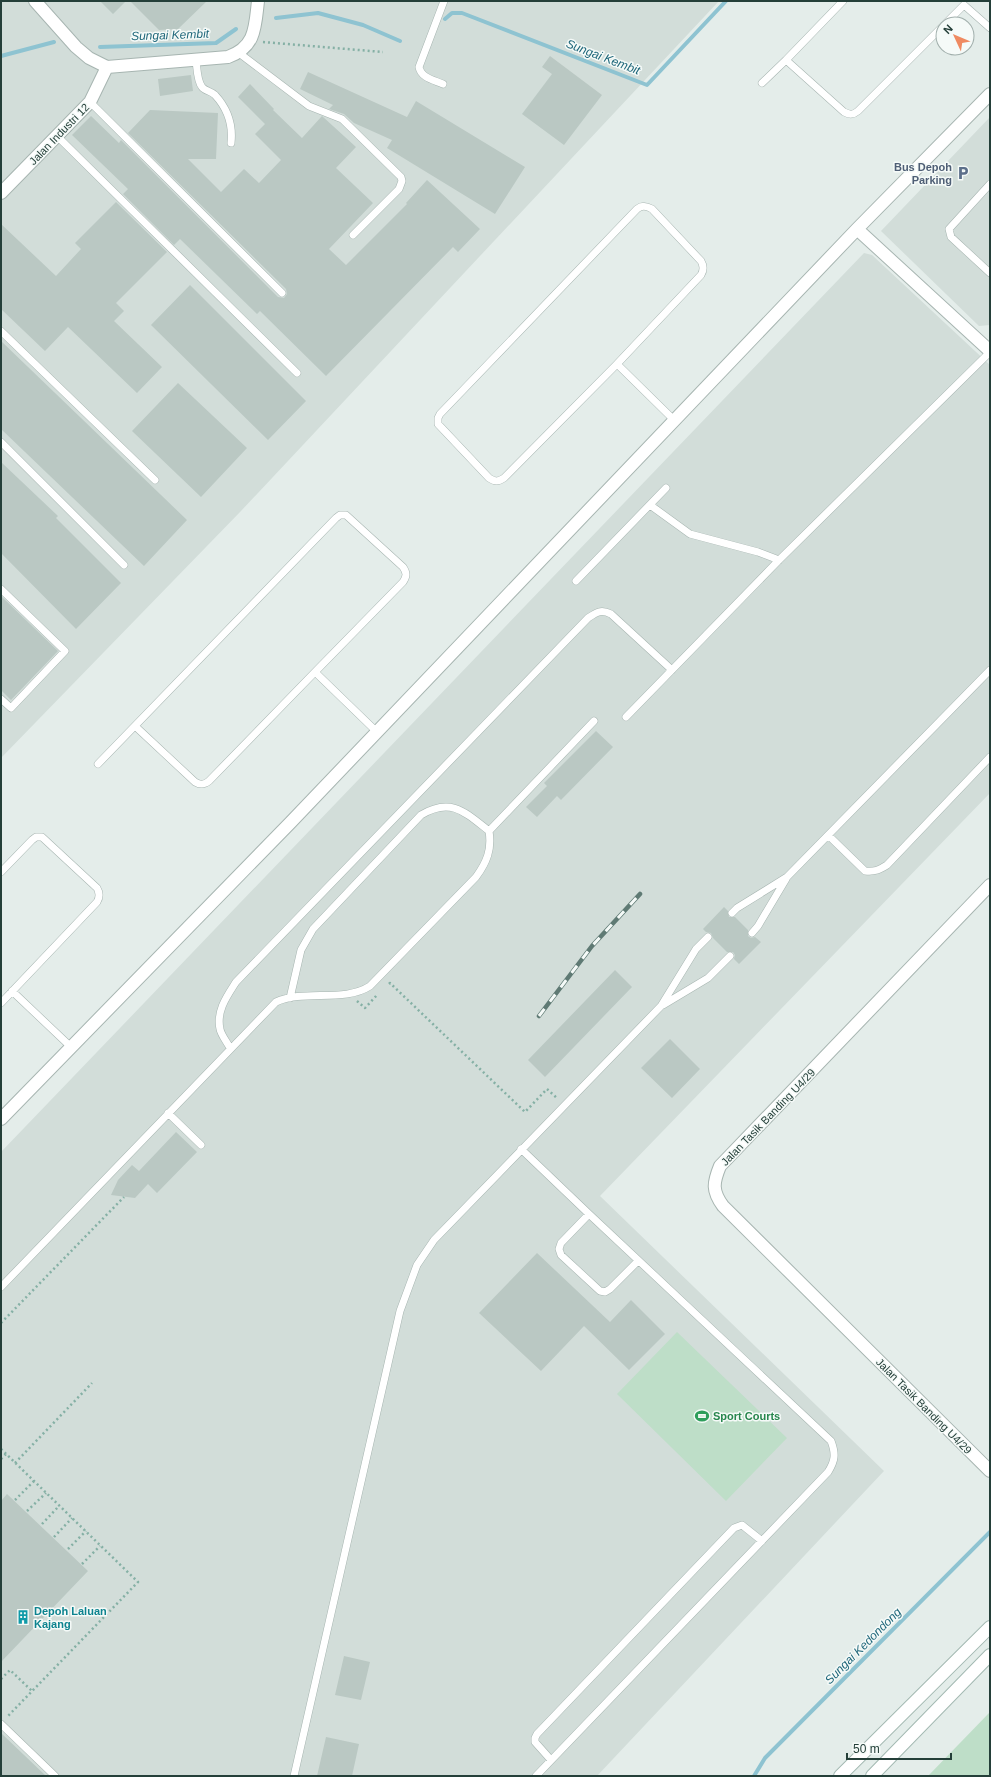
<svg xmlns="http://www.w3.org/2000/svg" width="991" height="1777" viewBox="0 0 991 1777" font-family="Arial,sans-serif">
  <style>
    .built { fill: #d2ddd9 }
    .green { fill: #bedec8 }
    .lines { fill: none; stroke-linecap: round; stroke-linejoin: round }
    .stream { stroke: #8ec3d1; stroke-width: 4 }
    .building { fill: #bac8c3 }
    .lane-casing { stroke: #a7b5b1; stroke-width: 8 }
    .street-casing { stroke: #a7b5b1; stroke-width: 14 }
    .secondary-casing { stroke: #a3b9b2; stroke-width: 14 }
    .path { stroke: #85b0a5; stroke-width: 2.5; stroke-dasharray: 2 3; stroke-linecap: butt }
    .lane { stroke: #fff; stroke-width: 7 }
    .street { stroke: #fff; stroke-width: 12 }
    .secondary { stroke: #fff; stroke-width: 12 }
    .rail-casing { stroke: #5f7a74; stroke-width: 4.5 }
    .rail { stroke: #f5faf8; stroke-width: 3; stroke-dasharray: 9; stroke-linecap: butt }
    .labels { text-anchor: middle; dominant-baseline: central; stroke-width: 3; stroke-linejoin: round; paint-order: stroke }
    .street-label { font-size: 11px; fill: #243f39; stroke: #f5faf8 }
    .service-label { font-size: 11px; font-weight: bold; fill: #4e5e75; stroke: #f5faf8; text-anchor: end }
    .leisure-label { font-size: 11px; font-weight: bold; fill: #27864d; stroke: #f5faf8; text-anchor: start }
    .culture-label { font-size: 11px; font-weight: bold; fill: #0d838f; stroke: #f5faf8; text-anchor: start }
    .water-label { font-size: 12px; font-style: italic; fill: #1f677a; stroke: #f5faf8 }
  </style>
  <rect width="100%" height="100%" fill="#e4edea"/>
  <path class="built" d="M 1,1 L 719,1 L 241,511 L 1,758 Z
    M 990,117 L 990,325 L 979,326 L 881,231 Z
    M 864,253 L 872,255 L 990,365 L 990,793 L 600,1196 L 884,1471 L 597,1776 L 1,1776 L 1,1152 Z"/>
  <path class="green" d="M 677,1332 L 787,1438 L 726,1501 L 617,1394 Z
    M 990,1712 L 990,1776 L 928,1776 Z"/>
  <g class="lines">
    <path class="stream" d="M 276,18 L 318,13 L 363,25 L 400,41
      M 445,19 L 452,13 L 462,13 L 647,85 L 726,1
      M 100,47 L 216,43 L 236,29
      M 1,56 L 54,42
      M 754,1776 L 765,1758 L 990,1532"/>
  </g>
  <path class="building" d="M 100,1 L 126,1 L 113,14 Z
    M 130,1 L 207,1 L 178,29 L 159,30 Z
    M 550,56 L 602,95 L 564,145 L 522,114 L 552,74 L 542,67 Z
    M 308,72 L 407,117 L 416,101 L 525,167 L 495,214 L 387,148 L 392,140 L 354,123 L 344,114 L 329,109 L 333,105 L 300,89 Z
    M 191,75 L 193,91 L 160,96 L 158,79 Z
    M 250,84 L 274,109 L 273,110 L 302,138 L 322,116 L 356,147 L 336,168 L 373,203 L 329,249 L 346,265 L 407,204 L 406,203 L 427,180 L 480,229 L 458,252 L 453,247 L 326,376 L 260,311 L 257,314 L 180,239 L 174,245 L 123,194 L 128,189 L 72,135 L 91,116 L 119,143 L 121,140 L 278,297 L 284,298 L 287,294 L 286,289 L 128,133 L 150,110 L 218,113 L 216,159 L 188,159 L 221,192 L 244,169 L 259,183 L 281,160 L 255,134 L 265,124 L 238,97 Z
    M 116,202 L 167,252 L 116,303 L 124,311 L 114,321 L 162,367 L 137,393 L 68,327 L 45,351 L 1,309 L 1,224 L 56,276 L 81,249 L 75,243 Z
    M 190,285 L 306,401 L 268,440 L 151,325 Z
    M 1,341 L 187,520 L 144,566 L 1,429 Z
    M 178,383 L 247,448 L 201,497 L 132,431 Z
    M 1,462 L 58,516 L 56,518 L 121,583 L 76,629 L 1,553 Z
    M 1,596 L 58,651 L 11,700 L 1,690 Z
    M 596,731 L 613,747 L 561,800 L 557,796 L 537,817 L 526,807 L 547,786 L 544,783 Z
    M 724,907 L 728,911 L 729,917 L 735,917 L 748,930 L 748,936 L 751,938 L 755,937 L 761,942 L 739,964 L 734,959 L 735,955 L 733,952 L 727,952 L 713,938 L 711,933 L 706,932 L 703,929 Z
    M 615,970 L 632,987 L 545,1077 L 528,1060 Z
    M 670,1039 L 700,1069 L 672,1098 L 641,1068 Z
    M 176,1132 L 197,1152 L 157,1193 L 148,1184 L 135,1198 L 111,1195 L 118,1180 L 132,1165 L 139,1171 Z
    M 537,1253 L 610,1322 L 631,1300 L 665,1334 L 629,1370 L 584,1326 L 541,1371 L 479,1313 Z
    M 7,1494 L 88,1571 L 1,1662 L 1,1501 Z
    M 344,1656 L 370,1662 L 361,1700 L 335,1695 Z
    M 1,1733 L 46,1776 L 1,1776 Z
    M 326,1737 L 359,1744 L 352,1776 L 317,1776 Z"/>
  <g class="lines">
    <defs>
      <path id="lane" d="M 945,24 L 964,5 L 990,28
        M 239,53 L 309,106 L 342,119 L 401,177 L 402,181 L 399,189 L 353,235
        M 196,60 C 197,68 197,81 202,87 C 205,91 211,91 215,95 C 227,108 233,125 231,143
        M 786,60 L 843,1
        M 762,83 L 786,60 L 844,112 C 850,115 853,115 858,111 L 943,26
        M 443,84 C 434,80 421,78 419,67 L 444,1
        M 90,102 L 282,293
        M 57,136 L 297,373
        M 990,184 L 949,229 L 951,237 L 990,273
        M 1,331 L 155,480
        M 617,364 L 701,275 C 704,270 704,266 701,261 L 652,209 C 646,206 642,205 637,209 L 440,414 L 438,418 L 438,424 L 489,478 C 495,482 498,482 504,478 L 617,364 L 675,421
        M 1,442 L 124,565
        M 650,505 L 690,534 L 758,552 L 779,560
        M 576,581 L 666,488
        M 1,589 L 65,651 L 11,708 L 1,699
        M 626,717 L 779,560 L 990,352
        M 135,726 L 195,782 C 200,785 204,785 209,781 L 315,672 L 377,732
        M 98,764 L 336,518 L 340,515 L 346,515 L 403,567 C 407,573 407,576 403,582 L 315,672
        M 489,831 L 594,721
        M 829,836 L 865,871 C 875,872 879,870 887,865 L 990,757
        M 1,872 L 32,840 L 36,837 L 42,837 L 97,888 C 100,893 100,897 97,902 L 1,1003
        M 732,913 L 737,908 L 787,877 L 990,670
        M 752,933 L 758,926 L 786,879
        M 12,991 L 71,1047
        M 663,1005 L 708,978 L 730,956
        M 230,1048 C 227,1042 221,1035 220,1029 C 216,1011 227,996 236,982 L 588,618 C 597,612 601,609 611,614 L 672,670
        M 168,1113 L 201,1145
        M 521,1149 L 589,1214 L 831,1441 C 836,1454 835,1461 828,1472 L 536,1776
        M 589,1214 L 561,1243 L 559,1249 L 561,1255 L 600,1291 L 605,1292 L 610,1289 L 638,1261
        M 1,1287 L 276,1002 C 304,989 344,1003 370,986 L 476,877 C 487,862 492,849 489,831 C 465,812 451,797 421,815 L 313,929 L 301,950 L 290,998
        M 1,1724 L 55,1776
        M 551,1760 L 535,1742 L 535,1738 L 537,1734 L 734,1528 L 742,1525 L 762,1541
        M 294,1776 L 400,1311 L 417,1265 L 434,1240 L 661,1006 L 696,949 L 708,937"/>
      <path id="street" d="M 35,1 L 76,47 L 89,58 L 107,67
        M 107,67 L 228,57 C 256,47 255,27 258,1
        M 1,193 L 90,102 L 107,67
        M 857,229 L 990,351
        M 990,885 L 720,1166 C 713,1183 712,1191 723,1206 L 990,1471
        M 1,1119 L 291,822 L 857,229 L 990,94"/>
      <path id="secondary" d="M 840,1776 L 990,1627
        M 872,1776 L 990,1655"/>
    </defs>
    <use href="#lane" class="lane-casing"/>
    <use href="#street" class="street-casing"/>
    <use href="#secondary" class="secondary-casing"/>
    <path class="path" d="M 263,42 L 383,52
      M 389,984 L 390,983 L 525,1112 L 547,1089 L 558,1099
      M 357,1001 L 365,1008 L 378,994
      M 1,1323 L 124,1197
      M 1,1449 L 138,1582 L 7,1717
      M 1,1459 L 6,1454
      M 15,1463 L 92,1383
      M 15,1500 L 34,1481
      M 27,1511 L 46,1493
      M 42,1524 L 59,1506
      M 54,1537 L 72,1518
      M 68,1549 L 86,1531
      M 82,1564 L 100,1546
      M 1,1679 L 10,1670 L 32,1691"/>
    <use href="#lane" class="lane"/>
    <use href="#street" class="street"/>
    <use href="#secondary" class="secondary"/>
    <defs>
      <path id="rail" d="M 539,1016 L 592,946 L 640,894"/>
    </defs>
    <use href="#rail" class="rail-casing"/>
    <use href="#rail" class="rail"/>
  </g>
  <defs>
    <symbol id="parking-bare" viewBox="-9 -9 18 18"><path d="M-3.5-5.5H1a3.5 3.5 0 0 1 0 7H-1V5.5H-3.5ZM-1-3.4V-.6H.8a1.4 1.4 0 0 0 0-2.8Z" fill="#5c6f8a" stroke="#f5faf8" stroke-width="2.5" paint-order="stroke"/></symbol>
    <symbol id="stadium-bare" viewBox="-9 -9 18 18"><path d="M0-5a6.5 5 0 1 0 0 10a6.5 5 0 1 0 0-10ZM-3.5-1.8h7v3.6h-7Z" fill="#2e9e5b" stroke="#f5faf8" stroke-width="2.5" paint-order="stroke"/></symbol>
    <symbol id="building-bare" viewBox="-9 -9 18 18"><path d="M-4-6H4V6H1V3H-1V6H-4ZM-2.5-4.3h1.7v1.8h-1.7ZM.8-4.3h1.7v1.8H.8ZM-2.5-1h1.7V.8h-1.7ZM.8-1h1.7V.8H.8Z" fill="#0f9aa8" stroke="#f5faf8" stroke-width="2.5" paint-order="stroke"/></symbol>
  </defs>
  <g fill-rule="evenodd">
    <use href="#parking-bare" x="953" y="163" width="20" height="20"/>
    <use href="#stadium-bare" x="692" y="1406" width="20" height="20"/>
    <use href="#building-bare" x="13" y="1607" width="20" height="20"/>
  </g>
  <g class="labels">
    <g class="street-label">
      <text transform="translate(59 134) rotate(-46)">Jalan Industri 12</text>
      <text transform="translate(768 1117) rotate(-46)">Jalan Tasik Banding U4/29</text>
      <text transform="translate(924 1406) rotate(45)">Jalan Tasik Banding U4/29</text>
    </g>
    <g class="service-label">
      <text x="952" y="167">Bus Depoh<tspan x="952" dy="13">Parking</tspan></text>
    </g>
    <g class="leisure-label">
      <text x="713" y="1416">Sport Courts</text>
    </g>
    <g class="culture-label">
      <text x="34" y="1611">Depoh Laluan<tspan x="34" dy="13">Kajang</tspan></text>
    </g>
    <g class="water-label">
      <text transform="translate(170 35) rotate(-2)">Sungai Kembit</text>
      <text transform="translate(603 57) rotate(21)">Sungai Kembit</text>
      <text transform="translate(863 1646) rotate(-45)">Sungai Kedondong</text>
    </g>
  </g>
  <rect width="991" height="1777" fill="none" stroke="#243f39" stroke-width="4"/>
  <g transform="translate(955 36) rotate(314)"><circle r="19" fill="#f5faf8" stroke="#a1afac"/>
  <path d="M0-3L7 15L0 10L-7 15Z" fill="#ef8a61"/>
  <text y="-6" font-size="11" font-weight="bold" text-anchor="middle" fill="#243f39">N</text>
  </g>
  <path d="M847 1753v6h104v-6" fill="none" stroke="#243f39" stroke-width="2"/>
  <text x="853" y="1753" font-size="12" fill="#243f39" stroke="#f5faf8" stroke-width="3" paint-order="stroke">50 m</text>
</svg>
